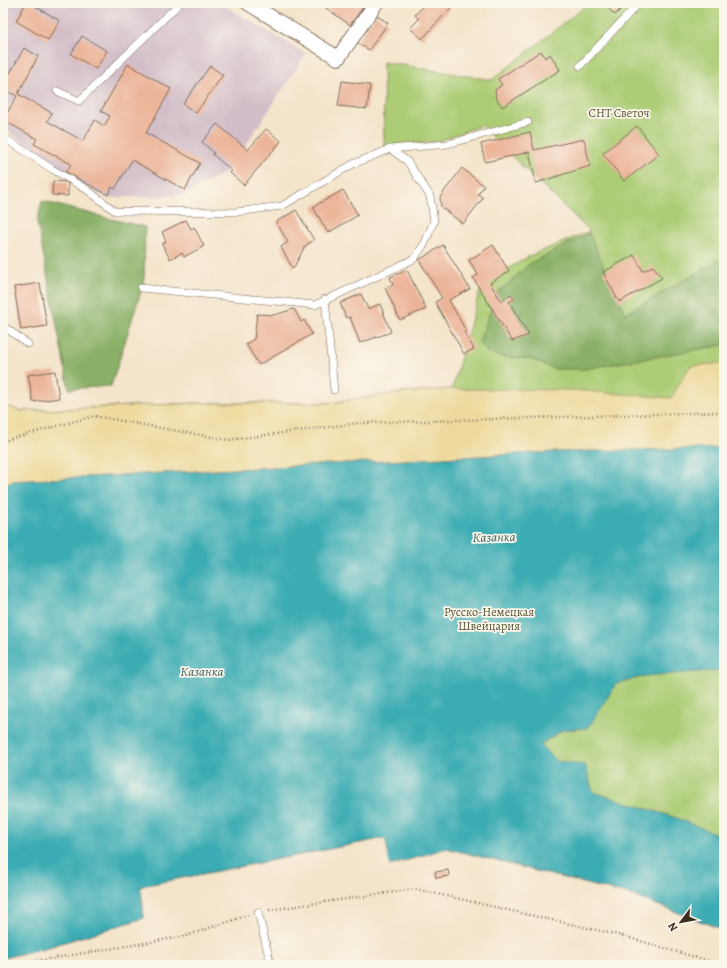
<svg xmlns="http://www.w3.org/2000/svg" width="727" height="968" viewBox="0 0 727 968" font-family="Alegreya,serif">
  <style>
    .industrial { fill: #d2bdc8 }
    .green { fill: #accc74; stroke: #747b49 }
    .forest { fill: #89b066; stroke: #626d42 }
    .sand { fill: #eeda9e; stroke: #94825e }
    .water { fill: #3aacb3; stroke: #3a6b68 }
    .pier { fill: #f4e4ca }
    .building { fill: #ecb59a }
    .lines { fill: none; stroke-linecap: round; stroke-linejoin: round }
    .service-casing { stroke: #7c6b5a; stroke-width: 8 }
    .minor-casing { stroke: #7c6b5a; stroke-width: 16 }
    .path { stroke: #7c6b5a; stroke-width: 2.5; stroke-dasharray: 1 3; stroke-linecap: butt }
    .service { stroke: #fff; stroke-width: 7 }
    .minor { stroke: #fff; stroke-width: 14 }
    .labels { text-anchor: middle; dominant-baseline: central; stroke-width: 3.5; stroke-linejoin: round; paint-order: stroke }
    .park-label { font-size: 12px; fill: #575234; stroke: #fbf7ec }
    .water-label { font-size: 13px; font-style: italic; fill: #3b5e5a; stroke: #fbf7ec }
  </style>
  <rect width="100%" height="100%" fill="#fbf7ec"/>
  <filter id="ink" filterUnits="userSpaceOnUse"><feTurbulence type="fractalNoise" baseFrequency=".025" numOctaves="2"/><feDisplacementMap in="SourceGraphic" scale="8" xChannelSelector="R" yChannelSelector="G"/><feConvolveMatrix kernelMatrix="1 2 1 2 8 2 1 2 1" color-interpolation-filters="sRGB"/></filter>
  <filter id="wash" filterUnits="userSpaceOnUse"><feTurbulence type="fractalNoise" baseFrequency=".012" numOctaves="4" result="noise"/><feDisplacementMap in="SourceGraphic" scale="16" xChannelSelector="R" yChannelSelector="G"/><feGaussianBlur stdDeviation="0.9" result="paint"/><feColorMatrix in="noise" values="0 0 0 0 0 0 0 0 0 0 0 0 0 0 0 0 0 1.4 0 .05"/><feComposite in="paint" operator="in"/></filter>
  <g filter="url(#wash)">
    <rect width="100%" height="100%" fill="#f4e4ca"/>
    <path class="industrial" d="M 4,3 L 220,3 L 306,54 L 229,170 L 184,195 L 107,198 L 64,173 L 3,127 Z"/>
    <path class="green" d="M 589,3 L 724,3 L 724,930 L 631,895 L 446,848 L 389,866 L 385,838 L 141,886 L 144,918 L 48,947 L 3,958 L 3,405 L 21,411 L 199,403 L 329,403 L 391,394 L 452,389 L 482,283 L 532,255 L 590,231 L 502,147 L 482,125 L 436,142 L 384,146 L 383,62 L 492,80 Z"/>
    <path class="forest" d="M 42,201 L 107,218 L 145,227 L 144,282 L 111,386 L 69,389 L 37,222 Z
      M 589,233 L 625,314 L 724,257 L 724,345 L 584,369 L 554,369 L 531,359 L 502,357 L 487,352 L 479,342 L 497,293 L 531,263 Z"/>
    <path class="sand" d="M 724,363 L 724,448 L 554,452 L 13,481 L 3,484 L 3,405 L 21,411 L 199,403 L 329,403 L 391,394 L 452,389 L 571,390 L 671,398 L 690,366 Z"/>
    <path class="water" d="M 724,448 L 724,670 L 645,676 L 616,684 L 588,728 L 563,730 L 540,745 L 557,761 L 585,765 L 593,792 L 674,817 L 724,837 L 724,930 L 631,895 L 446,848 L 389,866 L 385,838 L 141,886 L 144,918 L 48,947 L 3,958 L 3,484 L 13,481 L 554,452 Z"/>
    <path class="pier" d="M 385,839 L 390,868 L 387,867 L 384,841 L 143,888 L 146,916 L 141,888 Z"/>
    <g id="blocks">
      <path class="building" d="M 26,3 L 30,3 L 60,21 L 48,40 L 16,21 Z
        M 319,3 L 366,3 L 350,25 Z
        M 426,3 L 455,3 L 422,39 L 410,28 L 419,19 L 415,15 Z
        M 603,3 L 627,3 L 615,15 Z
        M 376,15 L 388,23 L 369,50 L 356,42 Z
        M 82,36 L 107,51 L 96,69 L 71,54 Z
        M 24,48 L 38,56 L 18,94 L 52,113 L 47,121 L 83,141 L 95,120 L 104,126 L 110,116 L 101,111 L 128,64 L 171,89 L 146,133 L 200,163 L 185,190 L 132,160 L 115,189 L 112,187 L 108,195 L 66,172 L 71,164 L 34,144 L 37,139 L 3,120 L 17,96 L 3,89 L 3,69 L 10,73 Z
        M 541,51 L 545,58 L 550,54 L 560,70 L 502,107 L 496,98 L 495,90 L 502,85 L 498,79 Z
        M 210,66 L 223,75 L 196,113 L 183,104 Z
        M 342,81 L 370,85 L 367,109 L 338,106 Z
        M 217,124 L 248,150 L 266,129 L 281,141 L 244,185 L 230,173 L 232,171 L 212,154 L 214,153 L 202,142 Z
        M 637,126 L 659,154 L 624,181 L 603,153 Z
        M 530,132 L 534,150 L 584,139 L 590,166 L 536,183 L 529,152 L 485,162 L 481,144 Z
        M 462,168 L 484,186 L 478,194 L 483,198 L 463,224 L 441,207 L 440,197 Z
        M 53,181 L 68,182 L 68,196 L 52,195 Z
        M 343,190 L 358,215 L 328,233 L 313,207 Z
        M 296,210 L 314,240 L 305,246 L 293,269 L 281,247 L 288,242 L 276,222 Z
        M 186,220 L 191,229 L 194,227 L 204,246 L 184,257 L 182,253 L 170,259 L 162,244 L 166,242 L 162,232 Z
        M 443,245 L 470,289 L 449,300 L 466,331 L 464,332 L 474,349 L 464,354 L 435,302 L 442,298 L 419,260 Z
        M 493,245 L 509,271 L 490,283 L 501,301 L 511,294 L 514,299 L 509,302 L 529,335 L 512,341 L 473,278 L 478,275 L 469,260 Z
        M 634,255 L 643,271 L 653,266 L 662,278 L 619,302 L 603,272 Z
        M 407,270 L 426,309 L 400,320 L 385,288 L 393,285 L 390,277 Z
        M 40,283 L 47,326 L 21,330 L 14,287 Z
        M 361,294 L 368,309 L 380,304 L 391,332 L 360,343 L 350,317 L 346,318 L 340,303 Z
        M 294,309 L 301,322 L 304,320 L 312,334 L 259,365 L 246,344 L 254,339 L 257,314 L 274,315 Z
        M 55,371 L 59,398 L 33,402 L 28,375 Z
        M 448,870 L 449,876 L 436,878 L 435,872 Z"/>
    </g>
  </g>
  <g filter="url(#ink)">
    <use href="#blocks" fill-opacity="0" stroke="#7c6b5a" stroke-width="1"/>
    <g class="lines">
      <defs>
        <path id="service" d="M 580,66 L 639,3
          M 57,91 L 79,101 L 180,3
          M 3,137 L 52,169 L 86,189 L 115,211 L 236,212 L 282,206 L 353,164 L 390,149 L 407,161 L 430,196 L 434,221 L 425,243 L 414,259 L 315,305 L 141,288
          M 390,149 L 448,144 L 528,122
          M 325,299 L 334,390
          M 3,326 L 28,344
          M 258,912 L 271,965"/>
        <path id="minor" d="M 248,3 L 338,58 L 376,3"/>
      </defs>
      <use href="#service" class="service-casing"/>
      <use href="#minor" class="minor-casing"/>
      <path class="path" d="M 3,441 L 94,416 L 228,440 L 359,423 L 724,412
        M 269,910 L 415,889 L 623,936 L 722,965
        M 13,965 L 186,936 L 248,915"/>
      <use href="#service" class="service"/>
      <use href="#minor" class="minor"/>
    </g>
  </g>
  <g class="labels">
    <g class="park-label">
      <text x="619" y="113">СНТ Светоч</text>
      <text x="489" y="612">Русско-Немецкая<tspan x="489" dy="14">Швейцария</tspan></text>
    </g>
    <g class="water-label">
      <text transform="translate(494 537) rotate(-1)">Казанка</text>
      <text x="202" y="671">Казанка</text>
    </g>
  </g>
  <rect width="727" height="968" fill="none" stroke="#fbf7ec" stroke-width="16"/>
  <g transform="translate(681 922) rotate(238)" stroke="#fbf7ec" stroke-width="3" paint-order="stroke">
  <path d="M0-3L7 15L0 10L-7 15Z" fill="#3b2a1e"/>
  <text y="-6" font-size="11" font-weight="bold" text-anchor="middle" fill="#3b2a1e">N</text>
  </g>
</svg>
